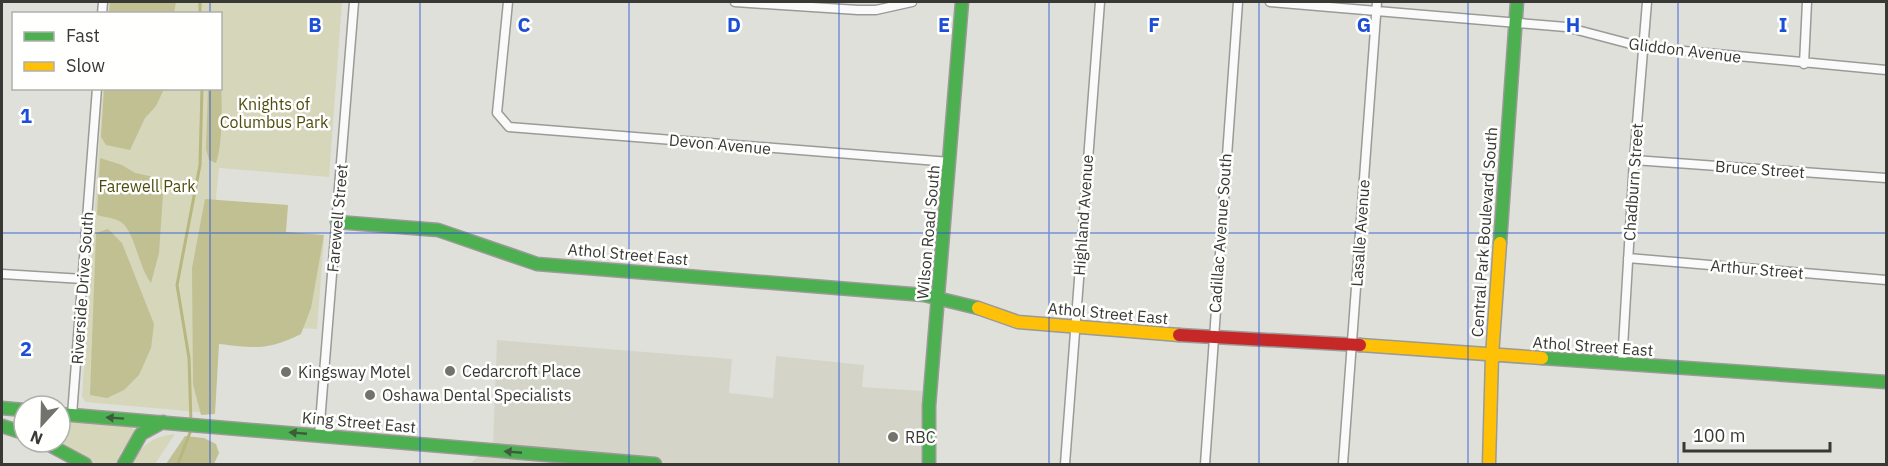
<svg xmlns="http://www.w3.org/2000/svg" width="1888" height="466" viewBox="0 0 1888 466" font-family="'IBM Plex Sans',sans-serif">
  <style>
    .built { fill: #d4d4c9 }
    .green { fill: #d6d6bb }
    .forest { fill: #c0c093 }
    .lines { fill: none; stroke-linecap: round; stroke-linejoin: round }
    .stream { stroke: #b7b77f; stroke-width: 3 }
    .street-casing { stroke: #9a9a97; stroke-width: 11 }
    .fast-casing { stroke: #9a9a97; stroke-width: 15 }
    .slow-casing { stroke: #9a9a97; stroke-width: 15 }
    .jam-casing { stroke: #9a9a97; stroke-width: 15 }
    .street { stroke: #fafafa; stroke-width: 8 }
    .fast { stroke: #4caf50; stroke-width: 12 }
    .slow { stroke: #ffc107; stroke-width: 12 }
    .jam { stroke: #c62828; stroke-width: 12 }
    .oneway { fill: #3e5c3c }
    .grid { fill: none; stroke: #1d4ed8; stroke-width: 1.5; stroke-opacity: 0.55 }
    .poi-dot { fill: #73736e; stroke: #fffffe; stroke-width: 2 }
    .labels { text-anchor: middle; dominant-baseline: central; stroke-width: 5; stroke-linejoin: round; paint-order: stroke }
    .street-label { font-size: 16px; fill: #383834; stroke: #fffffe }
    .park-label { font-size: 16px; fill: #4e4d11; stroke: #fffffe }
    .poi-label { font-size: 16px; fill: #383834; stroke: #fffffe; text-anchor: start }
    .grid-label { font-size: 20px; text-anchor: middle; font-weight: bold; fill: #1d4ed8; stroke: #fffffe; stroke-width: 5; stroke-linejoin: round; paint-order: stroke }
  </style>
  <rect width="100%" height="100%" fill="#e0e0db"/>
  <path class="built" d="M 497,340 L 732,359 L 729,393 L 773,398 L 776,356 L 864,365 L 862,387 L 922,391 L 927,464 L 469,464 L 493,445 Z"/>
  <path class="green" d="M 109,2 L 342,2 L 329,177 L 219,168 L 213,227 L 324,239 L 317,329 L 217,324 L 210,413 L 85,402 L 82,396 L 103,89 L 220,88 L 220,14 L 108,13 Z
    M 60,420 L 132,427 L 137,433 L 121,452 L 116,464 L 94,464 L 60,442 Z
    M 175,434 L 155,464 L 132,464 C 140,445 155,436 175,434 Z"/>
  <path class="forest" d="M 110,2 L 176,2 L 174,13 L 109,13 Z
    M 221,82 C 222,103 223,144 216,163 L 209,160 L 206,149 L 208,89 L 220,88 Z
    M 104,89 L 164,89 L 156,106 L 145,118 L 130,150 L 106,145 L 101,137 Z
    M 100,158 L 122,165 L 135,173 L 164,179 L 159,253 L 151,283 C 138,266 135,232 121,222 C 115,218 104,217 97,215 Z
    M 205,199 L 288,205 L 286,232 L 324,235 L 311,308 L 301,334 C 267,351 255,348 219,344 L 215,414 L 201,415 L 193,384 L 192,268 Z
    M 108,229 L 122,243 L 154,324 L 151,348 L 139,375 L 124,390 L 107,398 L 90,395 L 96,233 Z
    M 185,436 L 204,438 L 216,444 L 219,453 L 214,464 L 166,464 Z"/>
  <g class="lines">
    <path class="stream" d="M 200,14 L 200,2
      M 191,423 L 189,358 L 177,285 L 200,165 L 202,88
      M 178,464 L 191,430"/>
    <defs>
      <path id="street" d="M 508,2 L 497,113 L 509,127 L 950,162
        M 735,2 L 858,10 L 876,10 L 912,2
        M 1270,2 L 1566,27 L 1642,47 L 1886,70
        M 102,14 L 103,2
        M 1804,64 L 1807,2
        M 1634,160 L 1886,178
        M 1628,258 L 1886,280
        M 2,274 L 83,279
        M 1622,364 L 1634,160 L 1647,2
        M 72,415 L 97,88
        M 319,435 L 354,2
        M 1065,464 L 1100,2
        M 1205,464 L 1238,2
        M 1343,464 L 1377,2"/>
      <path id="fast" d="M 337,222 L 438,230 L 537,264 L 924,295 L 978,308
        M 1500,243 L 1517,2
        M 1542,358 L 1886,382
        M 2,408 L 24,410
        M 60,414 L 655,464
        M 2,426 L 24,433
        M 44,442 L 85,464
        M 124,464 L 141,434 L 163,422
        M 929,464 L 929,406 L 962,2"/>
      <path id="slow" d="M 978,308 L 1018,322 L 1179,335
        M 1360,345 L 1542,358
        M 1489,464 L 1492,356 L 1500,243"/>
      <path id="jam" d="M 1179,335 L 1360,345"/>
    </defs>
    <use href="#street" class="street-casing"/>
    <use href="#fast" class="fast-casing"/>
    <use href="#slow" class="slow-casing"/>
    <use href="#jam" class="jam-casing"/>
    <use href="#street" class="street"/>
    <use href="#fast" class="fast"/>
    <use href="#slow" class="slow"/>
    <use href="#jam" class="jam"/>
  </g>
  <defs><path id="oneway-solid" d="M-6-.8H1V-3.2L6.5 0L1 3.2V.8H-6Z" transform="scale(1.5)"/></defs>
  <g class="oneway">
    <use href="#oneway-solid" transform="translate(115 418) rotate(-176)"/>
    <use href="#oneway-solid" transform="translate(298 433) rotate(-175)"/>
    <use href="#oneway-solid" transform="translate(513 452) rotate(-175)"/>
  </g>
  <path class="grid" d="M 210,2 L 210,14M 420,2 L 420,464M 629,2 L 629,464M 839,2 L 839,464M 1049,2 L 1049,464M 1259,2 L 1259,464M 1468,2 L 1468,464M 1678,2 L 1678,464M 210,88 L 210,464M 2,233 L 1886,233"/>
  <g class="poi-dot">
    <circle cx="450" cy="371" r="6"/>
    <circle cx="286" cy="372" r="6"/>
    <circle cx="370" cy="395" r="6"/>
    <circle cx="893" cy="437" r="6"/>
  </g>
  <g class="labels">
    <g class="street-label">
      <text transform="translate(1685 50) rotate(7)">Gliddon Avenue</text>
      <text transform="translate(720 144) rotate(5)">Devon Avenue</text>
      <text transform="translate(1760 169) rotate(4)">Bruce Street</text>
      <text transform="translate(1633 182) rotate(-86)">Chadburn Street</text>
      <text transform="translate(1083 215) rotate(-86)">Highland Avenue</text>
      <text transform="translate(337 218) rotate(-85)">Farewell Street</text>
      <text transform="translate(928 232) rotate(-85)">Wilson Road South</text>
      <text transform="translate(1484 232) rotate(-86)">Central Park Boulevard South</text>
      <text transform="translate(1220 233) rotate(-86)">Cadillac Avenue South</text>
      <text transform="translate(1360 233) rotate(-86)">Lasalle Avenue</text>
      <text transform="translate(628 254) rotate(5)">Athol Street East</text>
      <text transform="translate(1757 269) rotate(5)">Arthur Street</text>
      <text transform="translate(82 288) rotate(-86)">Riverside Drive South</text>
      <text transform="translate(1108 313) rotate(5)">Athol Street East</text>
      <text transform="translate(1593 346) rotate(4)">Athol Street East</text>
      <text transform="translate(359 422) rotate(5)">King Street East</text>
    </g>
    <g class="park-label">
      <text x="274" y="104">Knights of<tspan x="274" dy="18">Columbus Park</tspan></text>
      <text x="147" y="186">Farewell Park</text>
    </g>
    <g class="poi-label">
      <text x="462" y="371">Cedarcroft Place</text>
      <text x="298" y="372">Kingsway Motel</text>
      <text x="382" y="395">Oshawa Dental Specialists</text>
      <text x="905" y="437">RBC</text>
    </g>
  </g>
  <g class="grid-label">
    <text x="315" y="32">B</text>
    <text x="524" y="32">C</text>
    <text x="734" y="32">D</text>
    <text x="944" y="32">E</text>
    <text x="1154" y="32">F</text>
    <text x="1364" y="32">G</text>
    <text x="1573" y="32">H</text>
    <text x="1783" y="32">I</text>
    <text x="26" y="123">1</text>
    <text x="26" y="356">2</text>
  </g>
  <rect width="1888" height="466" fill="none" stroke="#383834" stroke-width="6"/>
  <rect x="12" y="12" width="210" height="78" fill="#fffffe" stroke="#afafad" stroke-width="1.5"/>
  <rect x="24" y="32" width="30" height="9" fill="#4caf50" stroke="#afafad" stroke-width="1.5"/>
  <text x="66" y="42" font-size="18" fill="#383834">Fast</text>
  <rect x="24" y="62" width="30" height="9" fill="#ffc107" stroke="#afafad" stroke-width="1.5"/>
  <text x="66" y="72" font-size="18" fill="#383834">Slow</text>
  <g transform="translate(42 424) rotate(202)"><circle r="28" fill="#fffffe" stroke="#afafad" stroke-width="1.5"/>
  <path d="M0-4.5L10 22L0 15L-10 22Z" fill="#73736e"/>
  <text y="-9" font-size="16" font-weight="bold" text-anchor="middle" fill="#383834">N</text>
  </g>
  <path d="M1684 442v9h146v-9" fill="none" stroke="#383834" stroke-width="3"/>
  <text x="1693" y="442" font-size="18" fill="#383834" stroke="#fffffe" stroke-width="4.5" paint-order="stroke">100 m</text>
</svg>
